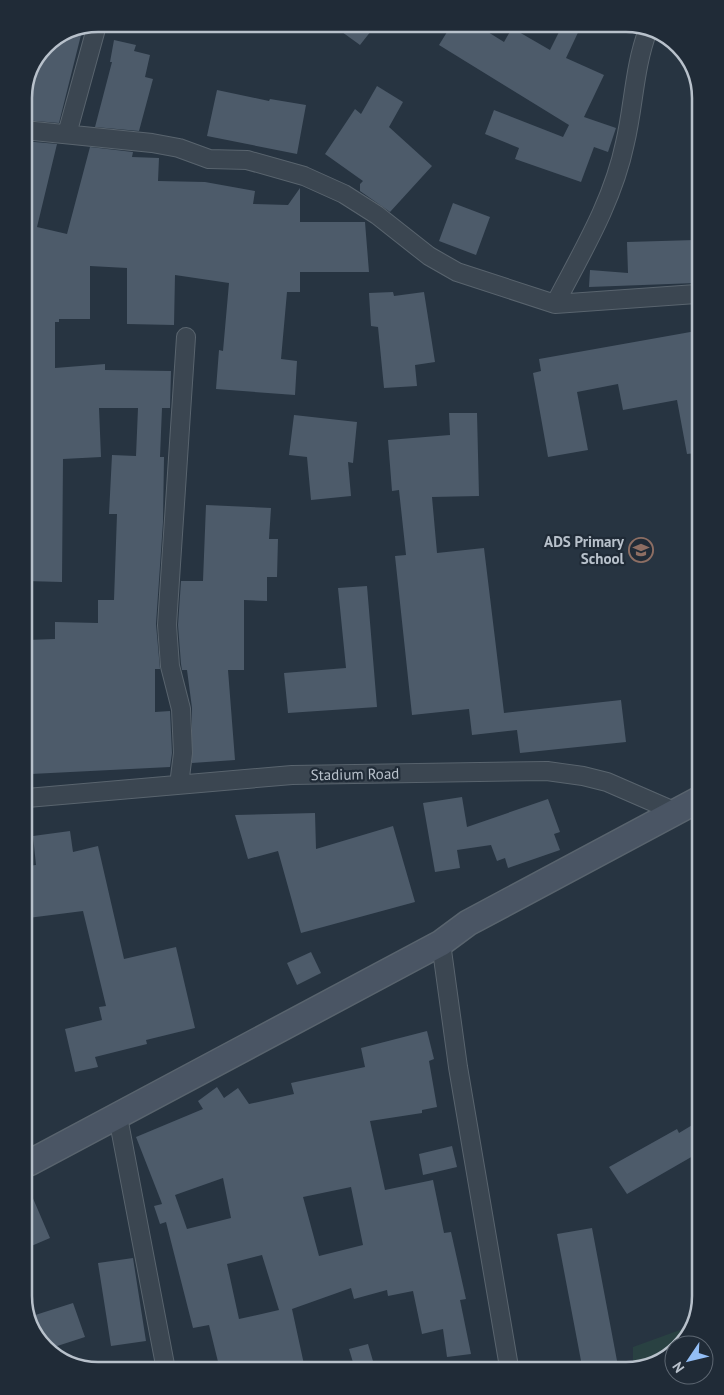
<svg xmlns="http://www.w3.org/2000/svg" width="724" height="1395" viewBox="0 0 724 1395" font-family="'PT Sans',sans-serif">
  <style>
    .green { fill: #294142 }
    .building { fill: #4d5b6a; fill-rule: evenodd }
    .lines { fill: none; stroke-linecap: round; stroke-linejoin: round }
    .street-casing { stroke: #59646e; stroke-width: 20 }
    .secondary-casing { stroke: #59646e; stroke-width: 28 }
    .street { stroke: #3b4651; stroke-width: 18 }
    .secondary { stroke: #4a5564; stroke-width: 25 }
    .labels { text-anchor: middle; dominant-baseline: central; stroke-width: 4.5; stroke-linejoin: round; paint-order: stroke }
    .poi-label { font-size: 15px; font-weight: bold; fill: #b8c1cb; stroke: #202b37; text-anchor: end }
    .street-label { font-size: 15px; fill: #b8c1cb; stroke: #202b37 }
    .rim { fill: none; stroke: #b8c1cb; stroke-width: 2.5 }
  </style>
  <rect width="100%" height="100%" fill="#273441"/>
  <path class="green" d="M 691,1326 C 688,1335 686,1345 674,1345 L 674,1349 L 654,1366 L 633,1366 L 633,1347 Z"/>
  <path class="building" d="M 331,24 L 361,24 L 371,31 L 360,45 Z
    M 452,24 L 475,24 L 504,42 L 512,28 L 550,50 L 563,24 L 582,24 L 566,58 L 604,75 L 584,117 L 616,128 L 608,152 L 594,147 L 581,182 L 515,159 L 519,148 L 485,134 L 494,110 L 563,137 L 569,125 L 439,45 Z
    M 82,31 L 59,123 L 24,120 L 24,94 L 46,45 Z
    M 114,40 L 136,45 L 134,51 L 150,55 L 145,77 L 153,79 L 139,131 L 95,127 L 112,62 L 110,62 Z
    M 377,86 L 403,102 L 389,127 L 432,166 L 390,212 L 360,191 L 360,184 L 363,181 L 325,154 L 355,109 L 361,114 Z
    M 217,90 L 269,101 L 270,99 L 306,105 L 297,154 L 207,136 Z
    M 24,141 L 57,144 L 37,227 L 67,234 L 90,147 L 133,152 L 132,157 L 159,158 L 158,181 L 205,182 L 255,191 L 253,204 L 288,205 L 300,188 L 300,222 L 365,222 L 369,272 L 300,272 L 300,292 L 287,292 L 281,359 L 297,361 L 295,395 L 216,389 L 219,350 L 223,351 L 229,283 L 175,275 L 174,325 L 127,324 L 127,268 L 90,266 L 90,319 L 59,319 L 59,322 L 55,322 L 55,368 L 105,364 L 105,370 L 171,371 L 170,408 L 162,408 L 160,457 L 164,457 L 163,522 L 156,624 L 160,669 L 155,669 L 155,712 L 170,711 L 172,753 L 170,767 L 31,774 L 26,640 L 55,639 L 55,622 L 98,623 L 98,600 L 114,600 L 117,514 L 109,514 L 112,455 L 136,456 L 138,408 L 99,408 L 101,457 L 63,459 L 62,582 L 26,581 Z
    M 453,203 L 490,217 L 476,255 L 439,241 Z
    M 695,240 L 696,283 L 589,287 L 590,270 L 628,273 L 627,242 Z
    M 393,292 L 394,296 L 424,292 L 435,362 L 415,365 L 417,386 L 384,388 L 378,327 L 371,326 L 369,293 Z
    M 696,331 L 696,453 L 687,454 L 677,400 L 623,410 L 618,384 L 577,392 L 588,450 L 548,457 L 533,373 L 541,371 L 539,359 Z
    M 449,413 L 477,413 L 479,496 L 432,497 L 437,553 L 484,548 L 504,713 L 621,700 L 626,742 L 520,753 L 517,730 L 472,735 L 469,709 L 412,715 L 395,556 L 406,555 L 399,490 L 392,491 L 388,440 L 450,435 Z
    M 294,415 L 357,422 L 353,463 L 348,462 L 351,496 L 311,500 L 307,457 L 289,455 Z
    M 206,505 L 271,508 L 269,539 L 278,539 L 277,577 L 267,577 L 267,601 L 244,600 L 244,670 L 228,670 L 235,760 L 192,763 L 192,708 L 187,670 L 182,670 L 181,664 L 178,625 L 181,581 L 203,581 Z
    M 367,586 L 377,707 L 288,713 L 284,673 L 346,668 L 338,588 Z
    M 462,797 L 467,827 L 548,799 L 560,832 L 554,834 L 560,850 L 508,868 L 505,858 L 497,861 L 491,845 L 457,850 L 460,868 L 435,872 L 423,803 Z
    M 315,813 L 316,849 L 393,826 L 415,902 L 301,933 L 278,851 L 248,859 L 235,815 Z
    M 70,831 L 73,852 L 98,846 L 124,959 L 176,947 L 195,1028 L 146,1040 L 147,1044 L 95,1057 L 98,1067 L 75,1072 L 65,1029 L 102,1020 L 99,1007 L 106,1006 L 83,911 L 28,918 L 27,866 L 36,865 L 33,836 Z
    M 311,952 L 321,973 L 297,985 L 287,963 Z
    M 427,1031 L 434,1059 L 429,1061 L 437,1107 L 422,1110 L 422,1113 L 370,1121 L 385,1190 L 433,1180 L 444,1233 L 451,1232 L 466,1299 L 460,1300 L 471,1354 L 447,1357 L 443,1329 L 422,1334 L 413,1291 L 388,1296 L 387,1290 L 354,1299 L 351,1288 L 292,1309 L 305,1369 L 220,1370 L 209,1325 L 193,1328 L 166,1222 L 160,1224 L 154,1206 L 162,1204 L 161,1201 L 136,1137 L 203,1109 L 198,1101 L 217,1087 L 224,1098 L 238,1088 L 249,1104 L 294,1094 L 291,1083 L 365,1067 L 361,1048 ZM 223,1178 L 231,1218 L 187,1229 L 175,1195 ZM 351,1187 L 363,1245 L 319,1256 L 303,1197 ZM 262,1255 L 279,1310 L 239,1319 L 227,1264 Z
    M 699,1121 L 700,1152 L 627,1194 L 609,1167 L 677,1129 L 679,1133 Z
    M 452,1146 L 457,1167 L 423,1175 L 419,1154 Z
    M 29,1189 L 50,1238 L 29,1247 Z
    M 592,1228 L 618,1366 L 582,1366 L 557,1234 Z
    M 133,1258 L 146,1341 L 111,1346 L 98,1263 Z
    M 73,1303 L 85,1337 L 48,1349 L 29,1325 L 29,1317 Z
    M 368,1344 L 375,1368 L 355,1369 L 349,1349 Z"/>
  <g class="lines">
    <defs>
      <path id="street" d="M 24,130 L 152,143 L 179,148 L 209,159 L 247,160 L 304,176 L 344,194 L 377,215 L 429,256 L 457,272 L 555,304 L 696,294
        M 67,134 L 97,25
        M 555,304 C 582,252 613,201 625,143 C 634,105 634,67 648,30
        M 179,785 L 183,753 L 181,709 L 170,666 L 167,625 L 186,337
        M 27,798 L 292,775 L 547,771 L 583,776 L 607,782 L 676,812
        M 441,943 L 458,1067 L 509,1367
        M 118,1117 L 166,1370"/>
      <path id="secondary" d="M 29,1163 L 441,943 L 468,923 L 698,800"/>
    </defs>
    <use href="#street" class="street-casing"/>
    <use href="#secondary" class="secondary-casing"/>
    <use href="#street" class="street"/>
    <use href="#secondary" class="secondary"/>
  </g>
  <defs>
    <symbol id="school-ring" viewBox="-11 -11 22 22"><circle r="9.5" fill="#202b37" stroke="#8d6e63" stroke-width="1.5"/><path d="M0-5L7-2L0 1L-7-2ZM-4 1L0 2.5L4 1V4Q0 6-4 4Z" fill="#8d6e63"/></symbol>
  </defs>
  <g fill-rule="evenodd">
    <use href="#school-ring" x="627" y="536" width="28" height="28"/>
  </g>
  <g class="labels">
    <g class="poi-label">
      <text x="624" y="541">ADS Primary<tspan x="624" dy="17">School</tspan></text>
    </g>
    <g class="street-label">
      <text transform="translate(355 774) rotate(-1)">Stadium Road</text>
    </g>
  </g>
  <path d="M0 0H724V1395H0ZM98 32H626A66 66 0 0 1 692 98V1296A66 66 0 0 1 626 1362H98A66 66 0 0 1 32 1296V98A66 66 0 0 1 98 32Z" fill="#202b37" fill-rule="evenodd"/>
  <path class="rim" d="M98 32H626A66 66 0 0 1 692 98V1296A66 66 0 0 1 626 1362H98A66 66 0 0 1 32 1296V98A66 66 0 0 1 98 32Z"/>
  <g transform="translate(689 1360) rotate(235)"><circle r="24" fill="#202b37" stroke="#5d6772"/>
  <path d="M0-4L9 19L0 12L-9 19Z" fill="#93bef6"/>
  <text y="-8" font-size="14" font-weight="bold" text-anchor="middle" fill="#b8c1cb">N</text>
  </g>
</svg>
